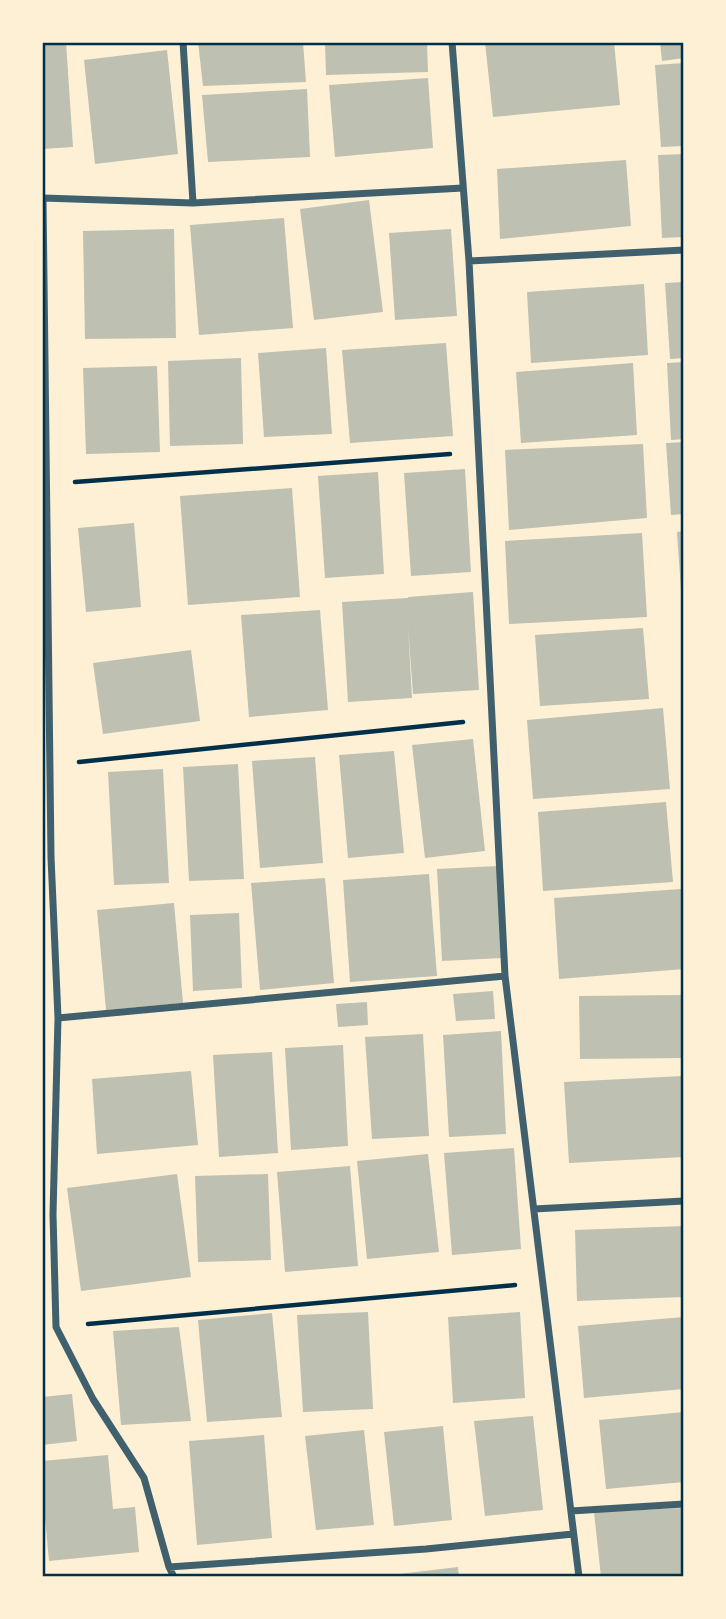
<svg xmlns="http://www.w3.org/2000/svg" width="726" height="1619" viewBox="0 0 726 1619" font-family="'Titillium Web',sans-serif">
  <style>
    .building { fill: #bec0b2 }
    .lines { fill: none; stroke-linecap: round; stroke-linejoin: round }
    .path { stroke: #003049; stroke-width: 4.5 }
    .minor { stroke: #3f606c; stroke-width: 7 }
    .neatline { fill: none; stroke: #003049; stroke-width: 2.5 }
  </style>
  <rect width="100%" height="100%" fill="#fdf0d5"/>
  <path class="building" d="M 42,42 L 66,42 L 73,147 L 42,149 Z
    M 198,42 L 303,42 L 306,82 L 203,86 Z
    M 325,42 L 427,42 L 428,72 L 326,75 Z
    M 485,42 L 614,42 L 620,105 L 493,117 Z
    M 660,42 L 684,42 L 684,58 L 662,61 Z
    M 167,50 L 178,154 L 95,164 L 84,60 Z
    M 684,63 L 684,146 L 661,147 L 655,65 Z
    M 428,78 L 433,148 L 335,157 L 329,85 Z
    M 307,89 L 310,157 L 208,162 L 202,95 Z
    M 684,154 L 684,237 L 662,238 L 658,155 Z
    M 626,160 L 631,226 L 500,239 L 497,169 Z
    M 369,200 L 383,312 L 314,320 L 300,209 Z
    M 284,218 L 293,328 L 199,335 L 190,225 Z
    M 174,229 L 176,338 L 85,339 L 83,231 Z
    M 451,229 L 457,316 L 395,320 L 389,233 Z
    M 684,282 L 684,358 L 670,359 L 665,283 Z
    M 644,284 L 648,355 L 531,363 L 527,292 Z
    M 446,343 L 453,436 L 350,443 L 342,350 Z
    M 326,348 L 332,434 L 264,437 L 258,353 Z
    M 241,358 L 243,444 L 170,446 L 168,361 Z
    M 684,362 L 684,439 L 671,440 L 667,363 Z
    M 633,363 L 637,435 L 521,443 L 516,372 Z
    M 157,366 L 160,452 L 86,454 L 83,368 Z
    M 684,442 L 684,514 L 671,515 L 666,443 Z
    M 643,444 L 647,518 L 509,530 L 505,450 Z
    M 465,469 L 471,572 L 411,576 L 404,473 Z
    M 378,472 L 384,574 L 325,578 L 318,476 Z
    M 292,488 L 300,597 L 188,605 L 180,496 Z
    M 134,523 L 141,607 L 86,612 L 78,528 Z
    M 684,531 L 684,604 L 682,605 L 677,532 Z
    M 642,533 L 647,617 L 509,624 L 505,541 Z
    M 473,592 L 479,690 L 413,694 L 408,627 L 412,698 L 348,702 L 342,602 L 408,598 L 408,597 Z
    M 320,610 L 328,710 L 249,717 L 241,615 Z
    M 643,628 L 649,699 L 540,706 L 535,635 Z
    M 191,650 L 200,721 L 103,734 L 93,663 Z
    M 663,708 L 670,789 L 533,799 L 527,720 Z
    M 473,739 L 485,851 L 425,858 L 412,745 Z
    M 394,751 L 404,853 L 348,858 L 339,755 Z
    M 315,757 L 323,863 L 260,868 L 252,761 Z
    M 238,764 L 244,879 L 189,881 L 183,767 Z
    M 163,769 L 169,883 L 114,885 L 108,772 Z
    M 666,802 L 673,882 L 543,891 L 538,812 Z
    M 497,866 L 502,958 L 442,961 L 437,869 Z
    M 429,874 L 437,976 L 350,982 L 343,880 Z
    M 325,878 L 334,983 L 260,990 L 251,883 Z
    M 681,889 L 684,938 L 684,969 L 559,979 L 554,898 Z
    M 174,903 L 183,1003 L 106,1010 L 97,910 Z
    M 239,913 L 242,988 L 193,991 L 190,915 Z
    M 493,991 L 495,1019 L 456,1021 L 453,994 Z
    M 683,995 L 684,1058 L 580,1059 L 579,996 Z
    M 367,1002 L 368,1025 L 338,1027 L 336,1004 Z
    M 501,1031 L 506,1134 L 449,1137 L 443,1035 Z
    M 423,1034 L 429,1136 L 372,1139 L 365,1037 Z
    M 343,1045 L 348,1146 L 291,1150 L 285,1048 Z
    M 272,1052 L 278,1153 L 219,1157 L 213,1055 Z
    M 191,1071 L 198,1145 L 97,1154 L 92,1079 Z
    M 683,1076 L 684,1157 L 569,1163 L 564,1082 Z
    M 514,1148 L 521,1249 L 452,1255 L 444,1153 Z
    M 428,1154 L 439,1252 L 367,1259 L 357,1161 Z
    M 350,1166 L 358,1266 L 285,1272 L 277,1172 Z
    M 177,1174 L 191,1277 L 81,1291 L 67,1188 Z
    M 268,1174 L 271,1260 L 198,1262 L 195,1176 Z
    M 684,1226 L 684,1297 L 577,1301 L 575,1230 Z
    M 368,1312 L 373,1409 L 303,1412 L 297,1315 Z
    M 520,1312 L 525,1398 L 453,1403 L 448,1317 Z
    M 272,1313 L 282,1417 L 207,1422 L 198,1320 Z
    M 684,1317 L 684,1389 L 584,1398 L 578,1326 Z
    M 179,1327 L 191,1421 L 121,1425 L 113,1331 Z
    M 72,1394 L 77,1441 L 42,1445 L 42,1397 Z
    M 684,1412 L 684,1482 L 606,1489 L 599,1420 Z
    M 533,1416 L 543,1510 L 485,1516 L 474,1421 Z
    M 443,1426 L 452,1520 L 394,1526 L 384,1432 Z
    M 364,1430 L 374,1525 L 316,1530 L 305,1436 Z
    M 264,1435 L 272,1538 L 197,1545 L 189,1441 Z
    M 108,1455 L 113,1509 L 135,1507 L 139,1552 L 49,1561 L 42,1485 L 42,1461 Z
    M 684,1508 L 684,1577 L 601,1577 L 594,1512 Z
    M 458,1567 L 459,1577 L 399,1577 L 399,1574 Z"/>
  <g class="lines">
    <path class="path" d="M 75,482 L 450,454
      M 79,762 L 463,722
      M 88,1324 L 515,1285"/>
    <path class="minor" d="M 183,42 L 193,203 L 463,188
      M 452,42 L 469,261 L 505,976 L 579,1577
      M 193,203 L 43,198 L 51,857 L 58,1018 L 53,1214 L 56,1327 L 93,1399 L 144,1478 L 169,1567 L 426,1549 L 573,1534
      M 469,261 L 684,250
      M 58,1018 L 505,976
      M 534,1209 L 684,1201
      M 571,1511 L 684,1504
      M 169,1567 L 174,1577"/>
  </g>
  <rect width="726" height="1619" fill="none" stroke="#fdf0d5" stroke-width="88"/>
  <rect x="44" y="44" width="638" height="1531" class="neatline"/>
</svg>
